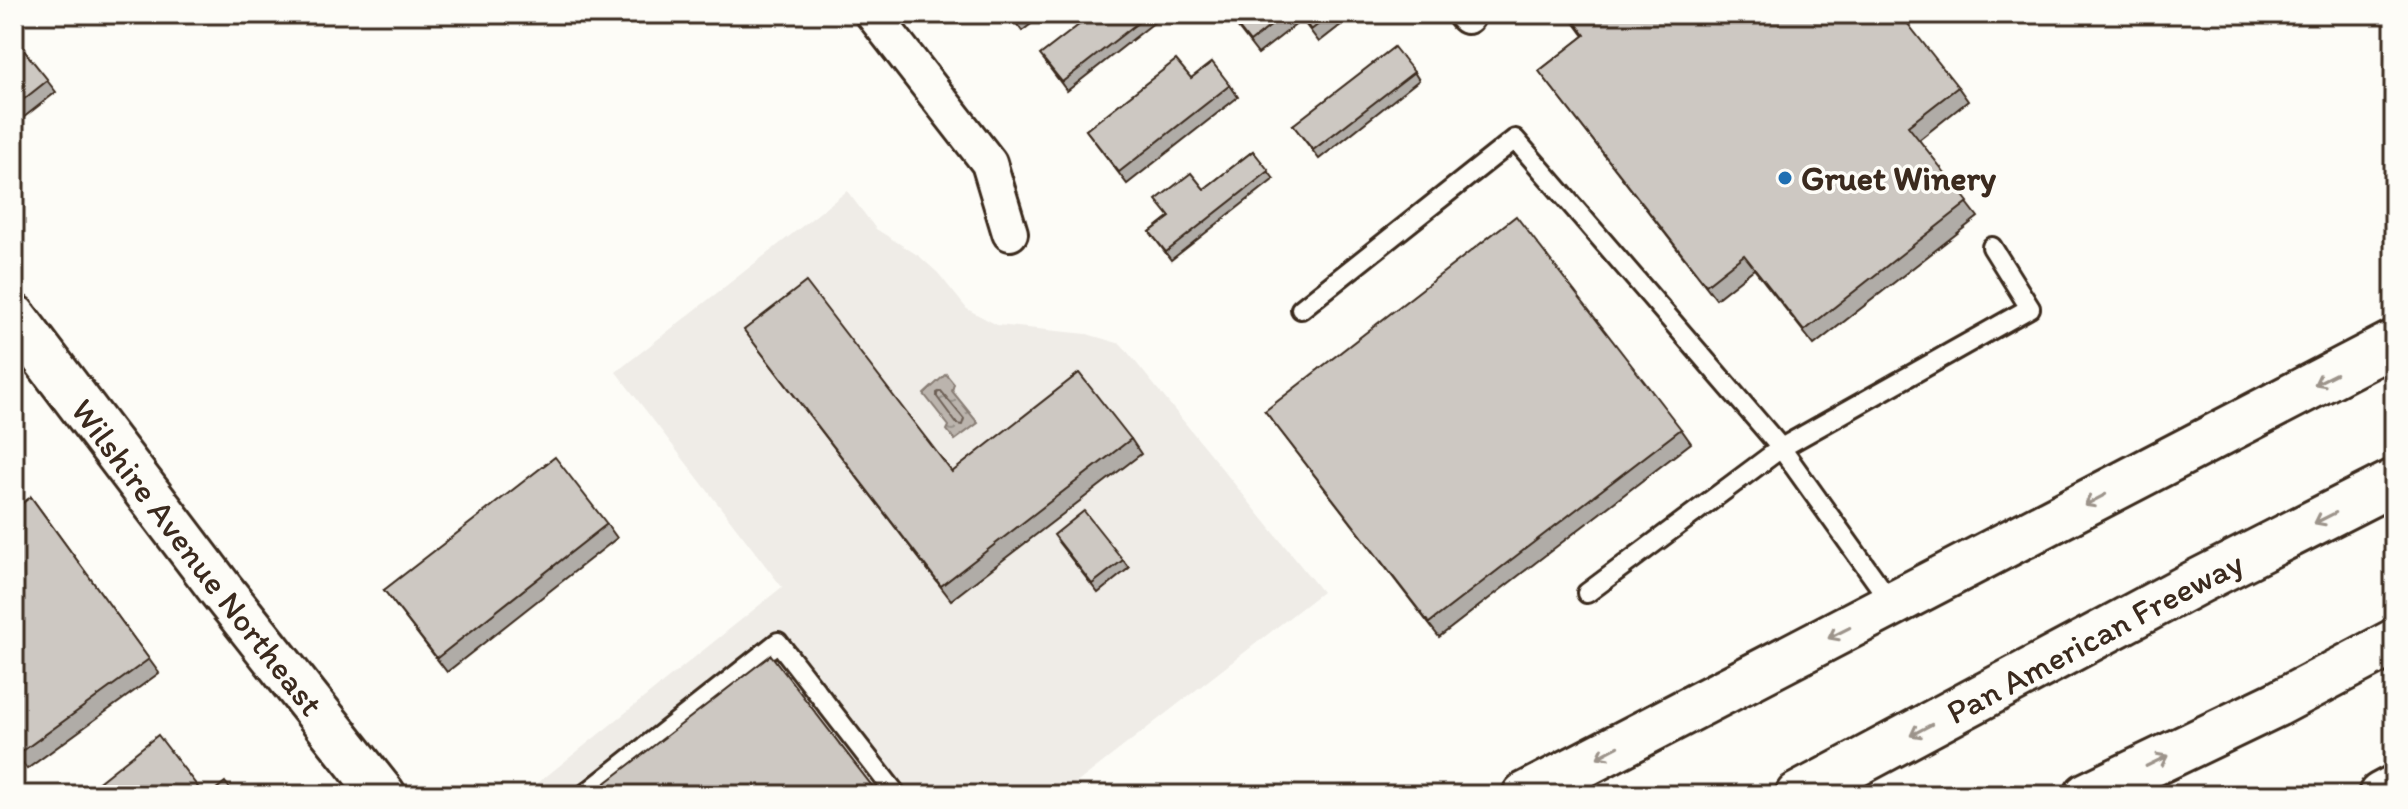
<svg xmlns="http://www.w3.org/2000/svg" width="2408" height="809" viewBox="0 0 2408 809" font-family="Itim,sans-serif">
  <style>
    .built { fill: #efece7 }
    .water { fill: url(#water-ripples); stroke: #887d74; stroke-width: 2 }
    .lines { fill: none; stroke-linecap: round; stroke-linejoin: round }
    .shore { stroke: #6e6157; stroke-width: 2 }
    .service-casing { stroke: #3b2a1e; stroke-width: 24 }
    .minor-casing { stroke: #3b2a1e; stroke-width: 40 }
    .tertiary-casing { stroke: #3b2a1e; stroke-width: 50 }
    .secondary-casing { stroke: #3b2a1e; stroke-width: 50 }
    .motorway-casing { stroke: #3b2a1e; stroke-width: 50 }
    .service { stroke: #fdfcf7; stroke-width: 18 }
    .minor { stroke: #fdfcf7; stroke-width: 34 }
    .tertiary { stroke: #fdfcf7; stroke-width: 44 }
    .secondary { stroke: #fdfcf7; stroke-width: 44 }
    .motorway { stroke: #fdfcf7; stroke-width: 44 }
    .wall { fill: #b0aca7; stroke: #3b2a1e; stroke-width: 2 }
    .building { fill: #cdc8c2; stroke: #3b2a1e; stroke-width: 2 }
    .oneway { stroke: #9c938a }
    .poi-dot { fill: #1f6fb2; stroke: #fdfcf7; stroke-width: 3 }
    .labels { text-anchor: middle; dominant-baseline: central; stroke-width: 7; stroke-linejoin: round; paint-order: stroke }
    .poi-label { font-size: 34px; font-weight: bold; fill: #3b2a1e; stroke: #fdfcf7; text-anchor: start }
    .street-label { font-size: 34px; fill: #3b2a1e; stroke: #fdfcf7 }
  </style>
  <defs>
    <pattern id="water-ripples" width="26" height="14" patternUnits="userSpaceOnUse" patternTransform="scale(2)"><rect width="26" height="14" fill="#bbb4ad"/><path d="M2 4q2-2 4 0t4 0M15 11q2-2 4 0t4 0" fill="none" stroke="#99938c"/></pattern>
  </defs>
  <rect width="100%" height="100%" fill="#fdfcf7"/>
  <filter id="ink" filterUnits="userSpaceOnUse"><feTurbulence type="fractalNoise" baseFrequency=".0125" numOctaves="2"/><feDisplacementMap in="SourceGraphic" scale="16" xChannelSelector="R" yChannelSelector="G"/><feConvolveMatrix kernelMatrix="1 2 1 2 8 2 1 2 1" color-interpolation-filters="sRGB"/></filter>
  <g filter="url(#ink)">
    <path class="built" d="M 847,191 L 876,229 L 919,256 L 938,273 L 967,309 L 997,325 L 1087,334 L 1121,344 L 1322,592 L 1061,795 L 523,795 L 782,587 L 616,372 Z"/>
    <path class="water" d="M 946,374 L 954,384 L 952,391 L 978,423 L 955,440 L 947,430 L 949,426 L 924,394 Z"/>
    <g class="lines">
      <path class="shore" d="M 941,391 L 964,419 L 962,425 L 957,424 L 937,397 L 937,393 Z"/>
      <defs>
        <path id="service" d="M 1301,309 L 1515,139 L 1781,448 L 1893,605
          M 1587,593 L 1781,448 L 2030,308 L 1992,247
          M 584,795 L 778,642 L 897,795"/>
        <path id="minor" d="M 873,14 L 989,163 L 1010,233
          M 1465,14 L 1467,16"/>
        <g id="tertiary">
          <path id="s1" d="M 14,317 L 221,590 L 383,795"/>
        </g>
        <path id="secondary" d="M 1525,795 L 2394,343
          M 2381,795 L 2394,788"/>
        <g id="motorway">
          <path id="s2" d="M 1798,795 L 2199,581 L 2394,482"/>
          <path d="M 2087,795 L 2277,704 L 2394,642"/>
        </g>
      </defs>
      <use href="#service" class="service-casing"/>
      <use href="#minor" class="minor-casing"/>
      <use href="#tertiary" class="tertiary-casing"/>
      <use href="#secondary" class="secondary-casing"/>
      <use href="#motorway" class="motorway-casing"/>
      <use href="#service" class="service"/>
      <use href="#minor" class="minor"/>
      <use href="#tertiary" class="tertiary"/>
      <use href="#secondary" class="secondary"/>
      <use href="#motorway" class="motorway"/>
    </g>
    <path class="wall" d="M 1009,14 L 1044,14 L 1022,31 Z
      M 1093,14 L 1165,14 L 1067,91 L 1046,63 Z
      M 1227,14 L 1355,14 L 1319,42 L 1302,20 L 1258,54 Z
      M 1568,14 L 1958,87 L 1968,101 L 1919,140 L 1978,217 L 1814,345 L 1754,269 L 1716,299 L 1539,71 L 1584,36 Z
      M 14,38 L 56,92 L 14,125 Z
      M 1414,72 L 1419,80 L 1319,159 L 1293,125 Z
      M 1191,78 L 1230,85 L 1238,97 L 1127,184 L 1086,130 Z
      M 1253,151 L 1274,179 L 1171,260 L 1150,232 Z
      M 744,330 L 952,472 L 1131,439 L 1141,454 L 951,600 Z
      M 1265,411 L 1681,429 L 1691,443 L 1439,637 Z
      M 31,497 L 159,673 L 27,769 L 14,751 Z
      M 607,524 L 617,538 L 447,672 L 384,590 Z
      M 1059,543 L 1123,560 L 1129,568 L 1098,593 Z"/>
    <path class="building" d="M 1010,14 L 1028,14 L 1016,23 Z
      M 1093,14 L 1149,14 L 1062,82 L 1040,55 Z
      M 1228,14 L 1286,14 L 1250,42 Z
      M 1298,14 L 1332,14 L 1311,30 Z
      M 1569,14 L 1900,14 L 1958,87 L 1908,126 L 1968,202 L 1804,331 L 1744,255 L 1706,285 L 1539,71 L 1585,35 Z
      M 14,38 L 48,80 L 14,107 Z
      M 1394,47 L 1414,72 L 1313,150 L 1293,125 Z
      M 1176,60 L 1191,78 L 1212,62 L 1230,85 L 1119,172 L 1086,130 Z
      M 1253,151 L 1269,171 L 1166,252 L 1150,232 L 1170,217 L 1156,200 L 1191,173 L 1204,189 Z
      M 1516,216 L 1681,429 L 1429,623 L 1265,411 Z
      M 806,282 L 952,472 L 1079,373 L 1131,439 L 941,586 L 744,330 Z
      M 555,457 L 607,524 L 437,658 L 384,590 Z
      M 31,497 L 149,659 L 17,755 L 14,751 L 14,509 Z
      M 1084,511 L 1123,560 L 1092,584 L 1054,535 Z
      M 771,655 L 879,795 L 590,795 Z
      M 158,735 L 204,795 L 94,795 L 90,789 Z
      M 225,782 L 235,795 L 209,795 Z"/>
    <defs><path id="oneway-shaft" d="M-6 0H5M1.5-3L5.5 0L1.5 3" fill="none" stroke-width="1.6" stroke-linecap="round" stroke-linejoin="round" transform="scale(2)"/></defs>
    <g class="oneway">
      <use href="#oneway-shaft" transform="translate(2325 379) rotate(153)"/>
      <use href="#oneway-shaft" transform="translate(2095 500) rotate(152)"/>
      <use href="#oneway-shaft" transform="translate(2325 518) rotate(153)"/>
      <use href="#oneway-shaft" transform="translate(1839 633) rotate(153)"/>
      <use href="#oneway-shaft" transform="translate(1921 730) rotate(152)"/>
      <use href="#oneway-shaft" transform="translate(1608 752) rotate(152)"/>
      <use href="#oneway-shaft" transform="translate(2157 761) rotate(-26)"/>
    </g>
  </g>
  <circle class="poi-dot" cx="1785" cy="178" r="8"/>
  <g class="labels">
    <g class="poi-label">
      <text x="1801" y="178">Gruet Winery</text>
    </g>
    <g class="street-label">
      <text stroke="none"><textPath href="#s1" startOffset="302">Wilshire Avenue Northeast</textPath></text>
      <text stroke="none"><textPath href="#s2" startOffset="336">Pan American Freeway</textPath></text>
    </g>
  </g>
  <rect width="2408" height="809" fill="none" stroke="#fdfcf7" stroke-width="48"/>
  <rect x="24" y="24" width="2360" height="761" fill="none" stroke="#3b2a1e" stroke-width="3" filter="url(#ink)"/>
</svg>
